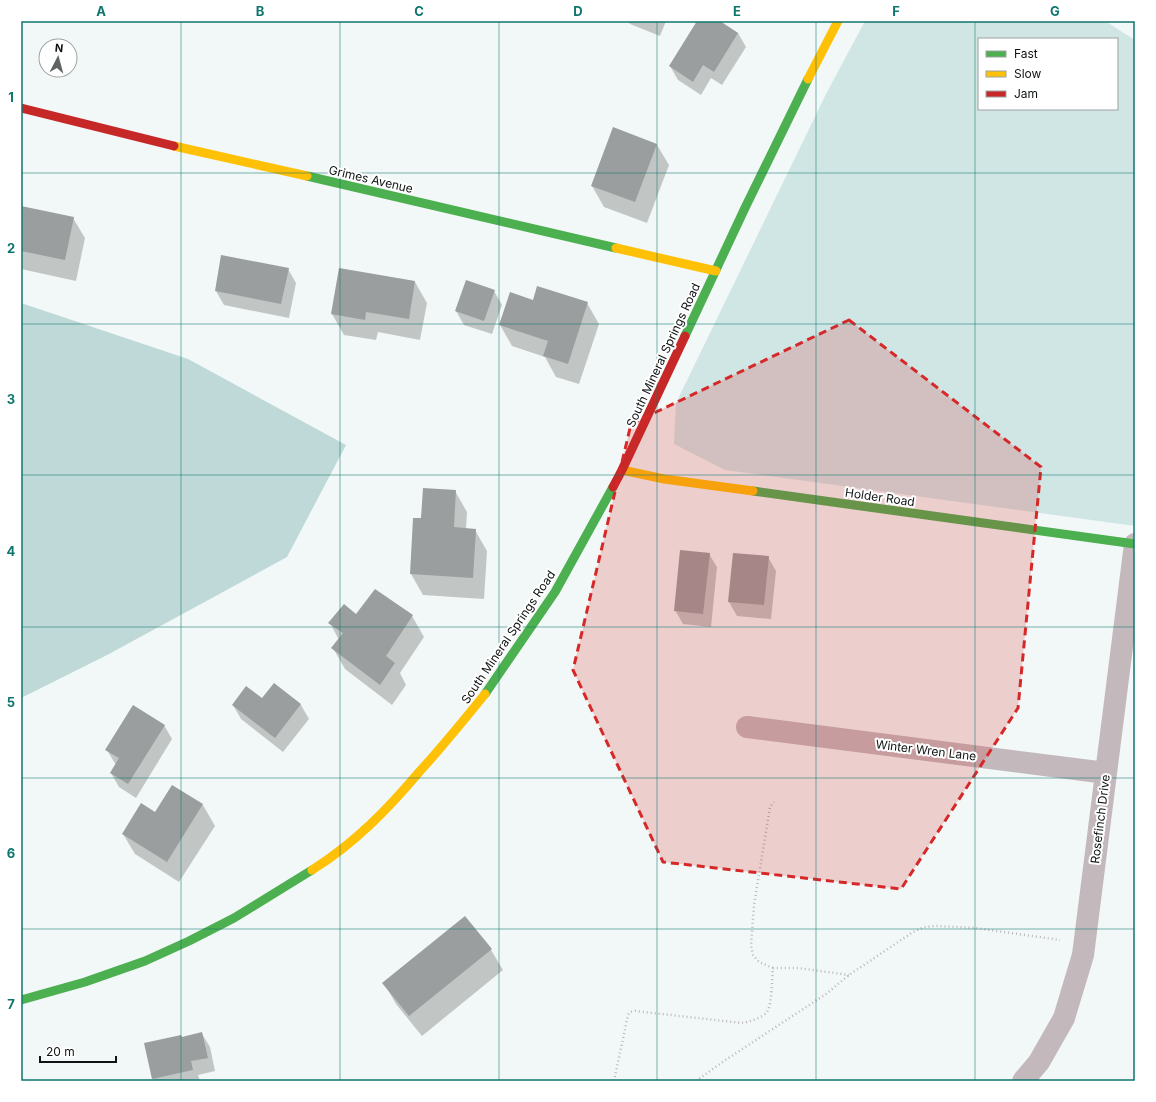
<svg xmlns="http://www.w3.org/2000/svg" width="1156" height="1102" viewBox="0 0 1156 1102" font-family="Inter,sans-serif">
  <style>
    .green { fill: #d0e6e5; fill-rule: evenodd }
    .forest { fill: #bed9d7 }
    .shadow { fill: #0003 }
    .building { fill: #9a9e9e }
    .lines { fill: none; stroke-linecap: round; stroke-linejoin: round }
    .path { stroke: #bbb7bb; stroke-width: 2.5; stroke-dasharray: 1 3; stroke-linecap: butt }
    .street { stroke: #c3b9bd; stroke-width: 22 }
    .fast { stroke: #4caf50; stroke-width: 9 }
    .slow { stroke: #ffc107; stroke-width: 9 }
    .jam { stroke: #c62828; stroke-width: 9 }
    .marked { fill: #d62828; fill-opacity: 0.2; stroke: #d62828; stroke-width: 3; stroke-dasharray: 8 5; stroke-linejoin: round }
    .grid { fill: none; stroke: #0f766e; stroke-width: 1; stroke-opacity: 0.55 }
    .labels { text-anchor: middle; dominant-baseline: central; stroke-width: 4; stroke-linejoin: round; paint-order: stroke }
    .street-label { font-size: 12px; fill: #101313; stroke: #fff }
    .neatline { fill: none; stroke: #0f766e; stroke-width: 1.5 }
    .grid-label { font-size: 13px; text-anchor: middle; font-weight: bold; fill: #0f766e }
  </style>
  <rect width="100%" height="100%" fill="#f2f8f7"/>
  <path class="green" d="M 865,21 L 1105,21 L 1135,40 L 1135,526 L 725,470 L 674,444 L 676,403 L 826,94 ZM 979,39 L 1117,39 L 1117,109 L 979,109 Z"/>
  <path class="forest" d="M 21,303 L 188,359 L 346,445 L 287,557 L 109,654 L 21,698 Z"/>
  <path class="shadow" d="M 628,21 L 666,21 L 660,36 L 630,24 Z
    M 699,21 L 718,21 L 738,33 L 746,47 L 722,85 L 711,78 L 701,95 L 678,80 L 670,66 Z
    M 657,145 L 669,165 L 647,223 L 604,207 L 592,186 Z
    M 21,207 L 73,218 L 85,238 L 76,281 L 21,269 Z
    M 288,269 L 296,283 L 289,318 L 224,305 L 216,291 Z
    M 415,282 L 427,303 L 420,340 L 378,332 L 376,340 L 344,335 L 332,314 Z
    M 494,291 L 502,305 L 492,334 L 464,325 L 456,311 Z
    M 533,301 L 587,303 L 599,324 L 579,384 L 556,377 L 545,357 L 512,346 L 500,325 Z
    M 455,491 L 467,512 L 466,529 L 475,530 L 487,551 L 484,599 L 423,595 L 411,574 L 422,519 Z
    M 709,554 L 717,567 L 711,627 L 683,624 L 675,610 Z
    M 768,557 L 776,571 L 771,619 L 737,616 L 729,602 Z
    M 357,615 L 412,616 L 424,637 L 400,673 L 406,685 L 392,705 L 345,669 L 333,648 L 339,640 L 330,623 Z
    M 274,684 L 301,705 L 309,719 L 283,752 L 241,719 L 233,705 L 262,700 Z
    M 164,725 L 172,739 L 136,798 L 119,787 L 111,773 L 116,765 L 107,750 Z
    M 173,786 L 203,805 L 215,826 L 179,882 L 135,854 L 123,834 L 156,813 Z
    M 465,918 L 491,950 L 503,970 L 422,1036 L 396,1004 L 384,983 Z
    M 202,1034 L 210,1047 L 215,1071 L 198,1075 L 200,1081 L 155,1081 L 153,1078 L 182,1038 Z"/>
  <path class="building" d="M 697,21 L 720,21 L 738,33 L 714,72 L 703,65 L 693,82 L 669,66 Z
    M 613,127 L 657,144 L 635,202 L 591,186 Z
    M 21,206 L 74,217 L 65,260 L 21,251 Z
    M 221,255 L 289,268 L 281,304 L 215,291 Z
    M 339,268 L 415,281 L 409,319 L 366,312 L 365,320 L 331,314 Z
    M 466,280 L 495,290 L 484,321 L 455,311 Z
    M 537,286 L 588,302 L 568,364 L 543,356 L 548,341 L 499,325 L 510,292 L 533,300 Z
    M 423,488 L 456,490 L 454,527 L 476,529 L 473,578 L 410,574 L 413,518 L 421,518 Z
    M 680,550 L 710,553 L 703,614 L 674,611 Z
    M 733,553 L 769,556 L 764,605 L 728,602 Z
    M 375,589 L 413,615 L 386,656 L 395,663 L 380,685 L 331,648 L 343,633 L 328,623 L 344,604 L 356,614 Z
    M 274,683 L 301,704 L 275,738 L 232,705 L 246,686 L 262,698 Z
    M 133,705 L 165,725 L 128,784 L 110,773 L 119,758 L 105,750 Z
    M 172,785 L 203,804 L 167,862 L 122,834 L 141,803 L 155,812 Z
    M 465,916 L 492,949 L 409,1016 L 382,983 Z
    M 202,1032 L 208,1058 L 191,1061 L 193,1070 L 152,1079 L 144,1043 L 181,1035 L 182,1037 Z"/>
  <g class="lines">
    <path class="path" d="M 773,968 L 759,962 L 753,955 L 751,946 L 754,905 L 770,807 L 774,802
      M 614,1081 L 628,1015 L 630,1012 L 635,1011 L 742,1023 C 749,1022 762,1018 767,1012 C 772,1005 772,977 773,968 L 798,968 L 849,975
      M 696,1081 L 724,1061 L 826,994 L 849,975 L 913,932 L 924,927 L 937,926 L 976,928 L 1060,940"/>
    <path class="street" d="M 747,727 L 1106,773
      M 1023,1081 L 1039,1062 L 1064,1018 L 1083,955 L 1135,544"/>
    <path class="fast" d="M 307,176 L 616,248
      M 685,336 L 744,210 L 808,79
      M 753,491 L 1135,544
      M 485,694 L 555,592 L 613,487
      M 21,1000 L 85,982 L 145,961 L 189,941 L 234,918 L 312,870"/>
    <path class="slow" d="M 808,79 L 838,21
      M 174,146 L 307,176
      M 616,248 L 716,271
      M 622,470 L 664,479 L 753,491
      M 312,870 C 355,843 388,809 420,771 C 443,746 464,720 485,694"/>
    <path class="jam" d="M 21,108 L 174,146
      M 613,487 L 622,470 L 685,336"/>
  </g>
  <path class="marked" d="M 849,320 L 1041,467 L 1018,708 L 901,889 L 663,862 L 573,670 L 631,424 Z"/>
  <path class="grid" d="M 181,21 L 181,1081M 340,21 L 340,1081M 499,21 L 499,1081M 657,21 L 657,1081M 816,21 L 816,1081M 975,21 L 975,1081M 21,173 L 1135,173M 21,324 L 1135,324M 21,475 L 1135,475M 21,627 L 1135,627M 21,778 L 1135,778M 21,929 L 1135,929"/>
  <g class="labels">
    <g class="street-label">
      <text transform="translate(371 179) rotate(13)">Grimes Avenue</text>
      <text transform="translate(663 355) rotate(-65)">South Mineral Springs Road</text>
      <text transform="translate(880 497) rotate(8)">Holder Road</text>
      <text transform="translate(508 637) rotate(-56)">South Mineral Springs Road</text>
      <text transform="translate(926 750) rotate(7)">Winter Wren Lane</text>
      <text transform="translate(1100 819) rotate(-83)">Rosefinch Drive</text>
    </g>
  </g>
  <rect width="1156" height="1102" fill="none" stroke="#ffffff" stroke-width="44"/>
  <rect x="978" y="38" width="140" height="72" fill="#ffffff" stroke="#9fa1a1"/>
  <rect x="986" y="51" width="20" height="6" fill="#4caf50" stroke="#9fa1a1"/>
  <text x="1014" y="58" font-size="12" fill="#101313">Fast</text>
  <rect x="986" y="71" width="20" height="6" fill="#ffc107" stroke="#9fa1a1"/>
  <text x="1014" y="78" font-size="12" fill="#101313">Slow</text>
  <rect x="986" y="91" width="20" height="6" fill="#c62828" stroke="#9fa1a1"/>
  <text x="1014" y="98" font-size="12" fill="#101313">Jam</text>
  <g transform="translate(58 58) rotate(6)"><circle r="19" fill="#ffffff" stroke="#9fa1a1"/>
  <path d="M0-3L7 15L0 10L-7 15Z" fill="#5f6363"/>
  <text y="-6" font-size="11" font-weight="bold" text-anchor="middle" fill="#101313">N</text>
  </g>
  <path d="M40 1056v6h76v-6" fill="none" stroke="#101313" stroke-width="2"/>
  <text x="46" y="1056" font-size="12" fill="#101313" stroke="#ffffff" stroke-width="3" paint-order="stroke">20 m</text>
  <rect x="22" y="22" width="1112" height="1058" class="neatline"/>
  <g class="grid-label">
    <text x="101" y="16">A</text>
    <text x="260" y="16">B</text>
    <text x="419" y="16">C</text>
    <text x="578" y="16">D</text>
    <text x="737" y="16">E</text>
    <text x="896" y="16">F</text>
    <text x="1055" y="16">G</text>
    <text x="11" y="102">1</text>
    <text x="11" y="253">2</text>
    <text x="11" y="404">3</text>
    <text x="11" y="556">4</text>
    <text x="11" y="707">5</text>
    <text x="11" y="858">6</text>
    <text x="11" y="1009">7</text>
  </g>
</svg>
